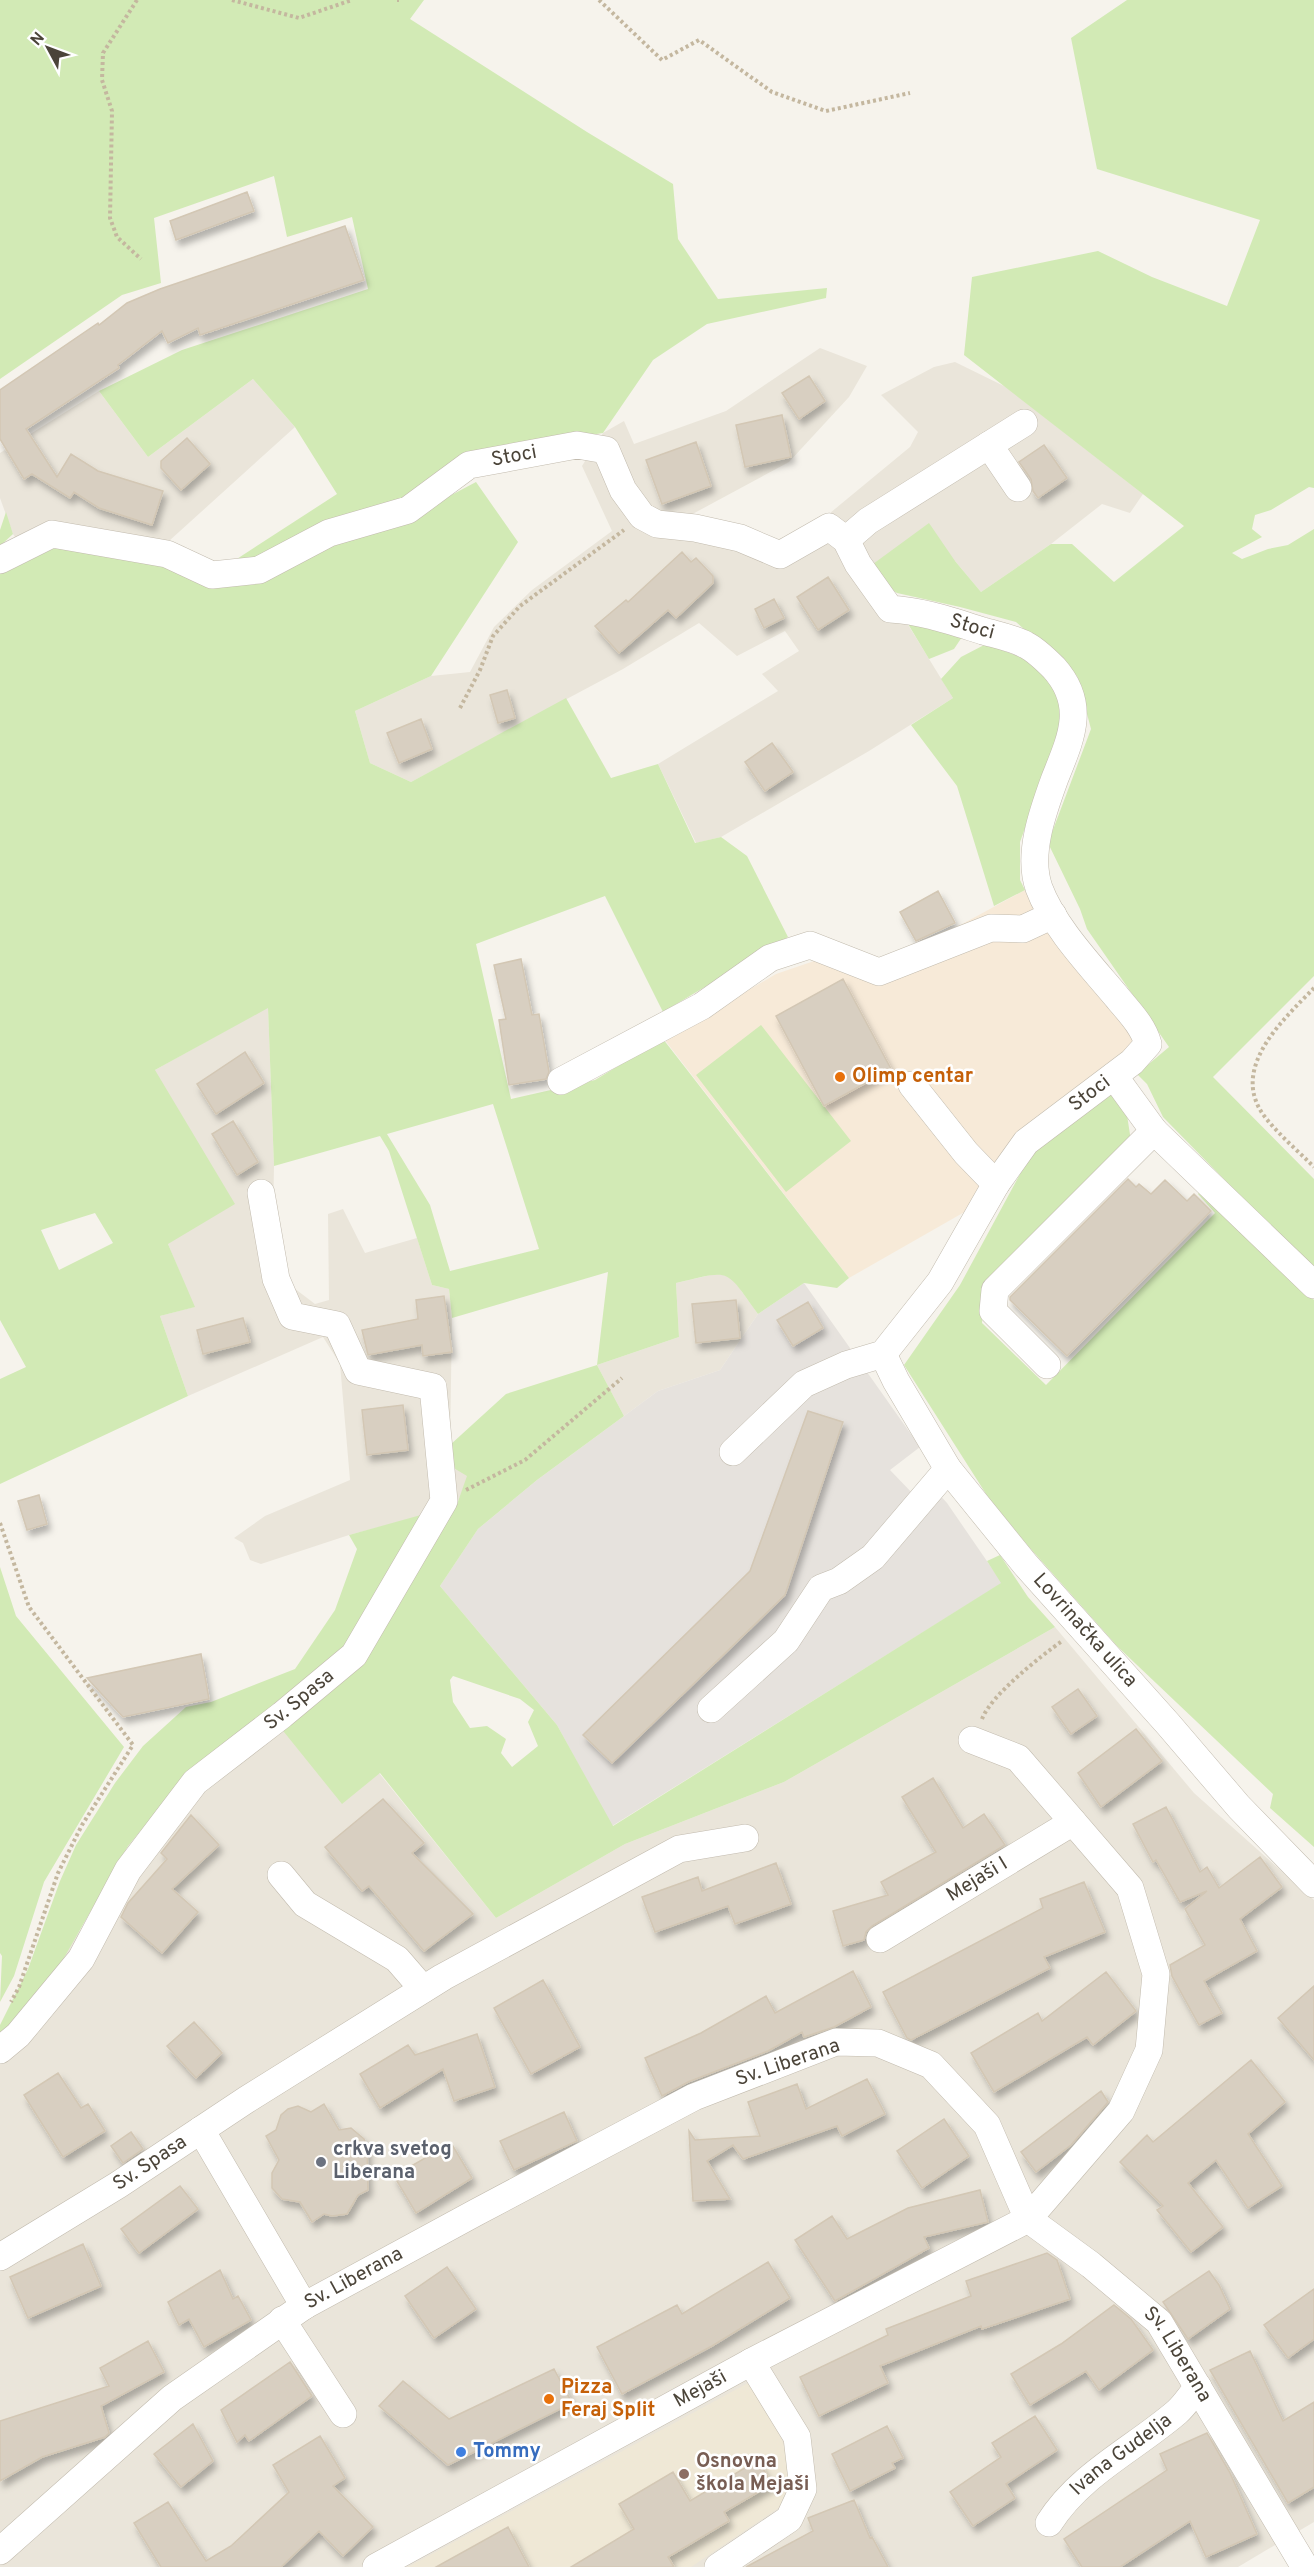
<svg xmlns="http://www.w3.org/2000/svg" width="1314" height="2567" viewBox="0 0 1314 2567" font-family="Overpass,sans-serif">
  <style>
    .residential { fill: #eae5da }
    .commercial { fill: #f7ead8 }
    .industrial { fill: #e6e2dd }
    .education { fill: #efe8d6 }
    .green { fill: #d2eab5; fill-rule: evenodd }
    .building { fill: #d8cfc1; stroke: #d3c7b4; stroke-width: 1.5; filter: url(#shadow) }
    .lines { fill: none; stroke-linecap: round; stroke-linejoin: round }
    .minor-casing { stroke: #c2bbae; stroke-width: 28 }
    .path { stroke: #c4b79f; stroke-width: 4; stroke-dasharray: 3 3; stroke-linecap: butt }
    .minor { stroke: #fff; stroke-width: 27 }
    .food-dot { fill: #e8710a; stroke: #fff; stroke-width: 2 }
    .worship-dot { fill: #6b7280; stroke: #fff; stroke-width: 2 }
    .shop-dot { fill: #3f7fe0; stroke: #fff; stroke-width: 2 }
    .education-dot { fill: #8d6e63; stroke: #fff; stroke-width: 2 }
    .labels { text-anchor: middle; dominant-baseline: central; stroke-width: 5; stroke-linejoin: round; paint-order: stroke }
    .street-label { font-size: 20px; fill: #4b4439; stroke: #fff }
    .food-label { font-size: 20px; font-weight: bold; fill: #c56008; stroke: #fff; text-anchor: start }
    .worship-label { font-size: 20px; font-weight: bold; fill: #5b616d; stroke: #fff; text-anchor: start }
    .shop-label { font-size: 20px; font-weight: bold; fill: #366cbe; stroke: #fff; text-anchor: start }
    .education-label { font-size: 20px; font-weight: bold; fill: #785e54; stroke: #fff; text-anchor: start }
  </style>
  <defs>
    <filter id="shadow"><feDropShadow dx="3.5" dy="6" stdDeviation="3" flood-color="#0004"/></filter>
  </defs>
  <rect width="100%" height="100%" fill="#f6f3ec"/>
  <path class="residential" d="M 820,348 L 867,366 L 849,397 L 789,462 L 687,517 L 773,542 L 824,518 L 910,447 L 918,432 L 881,395 L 934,367 L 955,362 L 1006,387 L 1143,494 L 1130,513 L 1102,504 L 1051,544 L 981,592 L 955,561 L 883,584 L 953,698 L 869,751 L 721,837 L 696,843 L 658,764 L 778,691 L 762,674 L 799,651 L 785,631 L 737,656 L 699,623 L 623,669 L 411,782 L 370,763 L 355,711 L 431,676 L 470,672 L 494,627 L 532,590 L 612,531 L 582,466 L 603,433 L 624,421 L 634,444 L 726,411 Z
    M 253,379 L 295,427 L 169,541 L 27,556 L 13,534 L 0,498 L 0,453 L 99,391 L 148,457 Z
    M 268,1007 L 274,1166 L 273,1220 L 290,1285 L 315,1304 L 329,1300 L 328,1214 L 343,1209 L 365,1253 L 417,1238 L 432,1285 L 449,1289 L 452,1318 L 450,1445 L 468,1476 L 456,1507 L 349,1535 L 261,1564 L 250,1560 L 243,1543 L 234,1538 L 265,1516 L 350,1480 L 340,1364 L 323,1337 L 188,1396 L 160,1316 L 194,1307 L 168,1244 L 155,1070 Z
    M 719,1273 L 732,1278 L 758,1314 L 720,1370 L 658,1391 L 624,1416 L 597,1365 L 679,1337 L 676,1283 Z
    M 1055,1627 L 1194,1793 L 1314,1900 L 1314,2522 L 1238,2567 L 0,2567 L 0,2040 L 86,1922 L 128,1846 L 176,1788 L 269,1715 L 379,1773 L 496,1918 L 625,1844 L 784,1782 Z"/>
  <path class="commercial" d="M 1025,890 L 1133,1036 L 1129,1053 L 975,1206 L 849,1278 L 664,1039 L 776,974 L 823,958 L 872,973 Z"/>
  <path class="industrial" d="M 804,1283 L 920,1447 L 890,1470 L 915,1496 L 926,1480 L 947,1503 L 1002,1583 L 612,1826 L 557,1725 L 440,1586 L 478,1529 L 537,1480 L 658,1391 L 720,1370 L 758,1314 Z"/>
  <path class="education" d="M 750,2382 L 782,2439 L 788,2464 L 788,2484 L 780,2507 L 691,2567 L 408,2567 Z"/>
  <path class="green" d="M 0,0 L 424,0 L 410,19 L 587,132 L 673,184 L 678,239 L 718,299 L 827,288 L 826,298 L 707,324 L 653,360 L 603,433 L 499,449 L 414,496 L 311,527 L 258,564 L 226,566 L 337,494 L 295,427 L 253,379 L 148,457 L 99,391 L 182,350 L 368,289 L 352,217 L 287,237 L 274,176 L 154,218 L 161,283 L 122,295 L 0,379 Z
    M 1127,0 L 1314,0 L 1314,488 L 1309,487 L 1271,510 L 1255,515 L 1252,529 L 1262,537 L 1232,553 L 1242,559 L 1268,549 L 1288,545 L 1314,529 L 1314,976 L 1213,1077 L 1314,1179 L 1314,1271 L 1163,1117 L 1147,1084 L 1137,1074 L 1169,1047 L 1087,929 L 1080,909 L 1048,843 L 1091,729 L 1077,676 L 1016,622 L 960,607 L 897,593 L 883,584 L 873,564 L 929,523 L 955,561 L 981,592 L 1051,544 L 1072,544 L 1114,582 L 1184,526 L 964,355 L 972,277 L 1098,251 L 1152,277 L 1227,306 L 1260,220 L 1097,169 L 1071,38 Z
    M 476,482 L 518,542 L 431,676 L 355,711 L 370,763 L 411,782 L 566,698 L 611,778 L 658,764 L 695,843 L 721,837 L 747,856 L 788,937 L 663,1012 L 605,896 L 476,944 L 511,1099 L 595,1080 L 663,1039 L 849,1278 L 837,1288 L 804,1283 L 758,1314 C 724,1267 732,1270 676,1283 L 679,1337 L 597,1365 L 624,1416 L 537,1480 L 478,1529 L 440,1586 L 557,1725 L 613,1826 L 1001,1583 L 987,1561 L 1000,1555 L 1028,1597 L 1055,1627 L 784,1782 L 625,1844 L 496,1918 L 380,1773 L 342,1804 L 280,1727 L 456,1507 L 467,1476 L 452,1467 L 450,1445 L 506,1394 L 597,1365 L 608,1272 L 452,1318 L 449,1289 L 432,1285 L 389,1151 L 380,1136 L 274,1166 L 268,1008 L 155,1070 L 235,1204 L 168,1244 L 195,1307 L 160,1316 L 188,1396 L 0,1484 L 0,1379 L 26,1367 L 0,1320 L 0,569 L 54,543 L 161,559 L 208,584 L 410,517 ZM 493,1104 L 539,1249 L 450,1271 L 430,1205 L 387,1134 ZM 95,1213 L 113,1243 L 59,1270 L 41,1230 ZM 453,1676 L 520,1699 L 534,1710 L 528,1722 L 538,1746 L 512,1767 L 501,1753 L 506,1739 L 487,1726 L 470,1728 L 453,1702 L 450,1680 Z
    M 6,512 L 13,534 L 0,546 L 0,530 Z
    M 908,624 L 964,634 L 954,649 L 929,659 Z
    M 986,644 L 1028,660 L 1055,687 L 1063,723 L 1020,842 L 1020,880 L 1025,890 L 994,906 L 957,786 L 911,725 L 953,698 L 941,679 L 961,657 Z
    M 761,1025 L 851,1141 L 786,1192 L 696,1075 Z
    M 1111,1093 L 1127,1115 L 1131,1141 L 985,1287 L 982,1323 L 1046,1385 L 1215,1213 L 1198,1194 L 1203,1188 L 1314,1300 L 1314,1847 L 1270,1808 L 1273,1794 L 1118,1647 L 1029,1547 L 988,1497 L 904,1365 L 960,1285 L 1026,1163 L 1036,1150 Z
    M 428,1513 L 334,1663 L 176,1788 L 128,1846 L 45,1991 L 0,2040 L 0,2025 L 28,1969 L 60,1881 L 76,1845 L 115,1783 L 143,1746 L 186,1707 L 211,1702 L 295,1669 L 335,1610 L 357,1549 L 349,1535 Z
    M 0,1567 L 16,1616 L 124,1747 L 44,1882 L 14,1976 L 0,2002 L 2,1956 L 0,1953 Z"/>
  <path class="building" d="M 247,192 L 254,211 L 176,240 L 170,221 Z
    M 345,226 L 364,280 L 200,335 L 198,328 L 168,343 L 162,331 L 118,365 L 119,368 L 26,429 L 57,477 L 71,454 L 98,471 L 163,491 L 152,525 L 99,508 L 74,492 L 70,498 L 32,474 L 24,479 L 0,439 L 0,390 L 98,323 L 99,325 L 127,303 L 160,289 Z
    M 809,376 L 825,401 L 799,419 L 782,393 Z
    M 782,415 L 791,457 L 745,467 L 736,425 Z
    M 187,438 L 210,464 L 181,490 L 161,468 L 161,461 Z
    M 696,442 L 711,486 L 662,504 L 646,460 Z
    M 1044,445 L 1067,478 L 1038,498 L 1033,491 L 1031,479 L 1019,462 Z
    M 682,552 L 691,562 L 696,558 L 713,576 L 713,583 L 676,618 L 668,610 L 619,653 L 595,626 L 626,600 L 628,602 Z
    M 828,577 L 849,610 L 818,630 L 797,597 Z
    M 774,599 L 784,618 L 764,628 L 755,609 Z
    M 507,690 L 515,718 L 498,723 L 490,695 Z
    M 421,719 L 432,749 L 399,763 L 387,733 Z
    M 772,743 L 793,772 L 765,791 L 745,762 Z
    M 938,891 L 955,923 L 916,941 L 900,912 Z
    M 521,959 L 532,1015 L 539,1014 L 549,1072 L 546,1079 L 509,1085 L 499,1020 L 506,1019 L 494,965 Z
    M 843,979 L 891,1069 L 824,1106 L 776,1016 Z
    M 245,1052 L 264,1083 L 216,1114 L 197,1084 Z
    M 233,1121 L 258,1162 L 237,1175 L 212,1134 Z
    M 1128,1179 L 1136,1187 L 1139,1184 L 1151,1194 L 1165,1180 L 1187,1201 L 1194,1194 L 1211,1211 L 1067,1356 L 1010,1300 L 1010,1297 Z
    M 444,1296 L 452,1352 L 423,1356 L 422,1345 L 368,1355 L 362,1330 L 418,1319 L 416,1300 Z
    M 736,1300 L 740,1338 L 696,1343 L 692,1304 Z
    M 808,1302 L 823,1328 L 793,1346 L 777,1320 Z
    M 243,1318 L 250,1342 L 203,1354 L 197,1330 Z
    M 403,1405 L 408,1450 L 367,1455 L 362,1410 Z
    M 808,1411 L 843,1422 L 785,1595 L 612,1763 L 583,1735 L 750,1571 Z
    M 39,1495 L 47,1524 L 27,1530 L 18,1501 Z
    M 201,1654 L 209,1699 L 123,1717 L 87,1678 Z
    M 1078,1689 L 1097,1716 L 1071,1734 L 1052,1707 Z
    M 1136,1729 L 1162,1761 L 1101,1807 L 1078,1773 Z
    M 933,1778 L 963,1828 L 984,1814 L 1005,1845 L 872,1926 L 866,1932 L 864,1940 L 843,1946 L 833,1911 L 888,1895 L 881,1882 L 936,1852 L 902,1797 Z
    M 383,1799 L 424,1843 L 412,1853 L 473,1914 L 424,1951 L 369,1886 L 362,1891 L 325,1847 Z
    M 1166,1807 L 1200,1872 L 1207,1867 L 1219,1888 L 1260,1857 L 1282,1887 L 1240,1919 L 1257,1951 L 1204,1981 L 1222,2013 L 1199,2025 L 1172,1976 L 1170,1965 L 1205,1945 L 1185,1909 L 1207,1891 L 1180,1902 L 1156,1860 L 1153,1862 L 1133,1824 Z
    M 191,1815 L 219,1845 L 172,1889 L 198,1912 L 162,1953 L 121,1917 L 128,1903 L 167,1859 L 161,1853 Z
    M 776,1863 L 791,1904 L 735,1924 L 728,1906 L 655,1932 L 642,1897 L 698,1877 L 702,1891 Z
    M 1084,1882 L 1105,1932 L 1044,1957 L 1050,1968 L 911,2040 L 907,2038 L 883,1992 L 1043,1908 L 1040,1899 Z
    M 853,1971 L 871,2007 L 834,2027 L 804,2037 L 802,2032 L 768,2051 L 688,2082 L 662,2096 L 645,2058 L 701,2033 L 766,1996 L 775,2013 Z
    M 1106,1972 L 1136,2011 L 1093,2045 L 1087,2037 L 994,2092 L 971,2053 L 1038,2013 L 1042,2021 Z
    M 543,1980 L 580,2047 L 531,2074 L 494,2008 Z
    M 1314,1986 L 1314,2060 L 1278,2018 Z
    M 194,2022 L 222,2053 L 196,2078 L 167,2046 Z
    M 477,2034 L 495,2087 L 454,2101 L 443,2069 L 380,2108 L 360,2074 L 408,2045 L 415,2055 Z
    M 1251,2060 L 1285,2102 L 1248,2134 L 1282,2186 L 1248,2208 L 1216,2160 L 1188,2183 L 1223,2227 L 1191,2252 L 1157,2210 L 1163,2206 L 1120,2162 L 1147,2135 L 1153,2142 Z
    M 58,2073 L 81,2108 L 88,2104 L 105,2131 L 63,2157 L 24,2095 Z
    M 867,2079 L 885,2114 L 842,2136 L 837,2126 L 743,2159 L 733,2145 L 707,2161 L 730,2199 L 693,2201 L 689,2131 L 695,2140 L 760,2136 L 748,2102 L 797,2084 L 806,2109 Z
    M 1101,2091 L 1108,2102 L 1071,2145 L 1036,2172 L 1021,2152 Z
    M 324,2104 L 339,2130 L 351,2128 L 364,2139 L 367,2146 L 368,2190 L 358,2195 L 347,2214 L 332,2216 L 324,2214 L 312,2222 L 300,2202 L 282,2199 L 272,2188 L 272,2173 L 279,2160 L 266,2136 L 276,2130 L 281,2115 L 288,2109 L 298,2106 L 311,2112 Z
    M 564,2112 L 577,2141 L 514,2170 L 500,2141 Z
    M 944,2119 L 969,2156 L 922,2188 L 897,2151 Z
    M 131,2132 L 143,2149 L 123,2163 L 111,2146 Z
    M 451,2143 L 472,2178 L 416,2213 L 394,2176 Z
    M 180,2186 L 198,2209 L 139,2253 L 121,2229 Z
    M 980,2190 L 988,2222 L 924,2237 L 929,2248 L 835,2301 L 795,2240 L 832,2216 L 847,2239 L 908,2208 Z
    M 83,2244 L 101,2286 L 28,2318 L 10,2277 Z
    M 1047,2253 L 1057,2260 L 1070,2299 L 982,2329 L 981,2326 L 880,2366 L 888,2383 L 819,2416 L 800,2377 L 888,2335 L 886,2329 L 971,2296 L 966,2281 Z
    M 768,2262 L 790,2298 L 712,2346 L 622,2394 L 597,2347 L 677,2305 L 682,2314 Z
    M 447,2267 L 476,2309 L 434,2338 L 405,2296 Z
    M 220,2270 L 233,2299 L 238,2296 L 251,2320 L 204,2347 L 189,2319 L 179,2325 L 168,2302 Z
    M 1209,2271 L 1219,2285 L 1230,2309 L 1188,2339 L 1163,2302 Z
    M 1314,2289 L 1314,2339 L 1288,2358 L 1264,2325 Z
    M 1114,2305 L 1131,2319 L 1153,2350 L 1099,2390 L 1086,2371 L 1030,2405 L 1011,2374 L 1061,2344 Z
    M 148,2341 L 164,2372 L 101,2406 L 109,2433 L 105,2437 L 42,2457 L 0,2481 L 0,2421 L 109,2386 L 100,2368 Z
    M 1250,2351 L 1283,2421 L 1314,2402 L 1314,2487 L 1288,2503 L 1210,2370 Z
    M 290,2362 L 312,2396 L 249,2441 L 245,2435 L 237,2442 L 221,2410 Z
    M 554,2369 L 572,2403 L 448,2465 L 379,2406 L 403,2381 L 449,2419 Z
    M 1035,2416 L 1057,2450 L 1006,2484 L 1015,2498 L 973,2526 L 950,2492 L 1001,2457 L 992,2443 Z
    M 193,2424 L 213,2461 L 181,2487 L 154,2454 Z
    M 887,2426 L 903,2458 L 892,2463 L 895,2468 L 850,2491 L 832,2454 Z
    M 1207,2433 L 1230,2473 L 1257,2534 L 1206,2557 L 1190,2521 L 1120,2567 L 1082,2567 L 1064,2539 L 1167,2470 L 1160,2454 Z
    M 320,2436 L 345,2478 L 333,2486 L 373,2527 L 343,2556 L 319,2531 L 281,2567 L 161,2567 L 134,2523 L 168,2502 L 206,2561 L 231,2546 L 289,2492 L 273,2465 Z
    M 758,2460 L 772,2484 L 724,2512 L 729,2521 L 668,2557 L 674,2567 L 571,2567 L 634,2529 L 619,2504 L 673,2472 L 690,2501 Z
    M 854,2500 L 870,2538 L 872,2537 L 888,2567 L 746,2567 L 813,2531 L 808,2518 Z
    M 508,2527 L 529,2567 L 436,2567 Z"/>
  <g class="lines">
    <defs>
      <g id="minor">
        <path d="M 989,445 L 1018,488"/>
        <path d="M 846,540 L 868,521 L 1024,423"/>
        <path id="s1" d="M 0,560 L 52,534 L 167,554 L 212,575 L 259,570 L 329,533 L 408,510 L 469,465 L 577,445 L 606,450 L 623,490 L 642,516 L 657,524 L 695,528 L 740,538 L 780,555 L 829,527 L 846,540 L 858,564 L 890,609 C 923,611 951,621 983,631 C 997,635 1013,638 1026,645 C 1036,650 1046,660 1054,668 C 1087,705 1071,738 1055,778 C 1043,811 1027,854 1039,888 C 1053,926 1090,965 1116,996 C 1128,1011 1143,1025 1148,1044 L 1132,1062 L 1026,1142 L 996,1184 L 940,1282 L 883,1354 L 846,1365 L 804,1384 L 733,1452"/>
        <path d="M 1114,1076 L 1154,1131"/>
        <path d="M 561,1081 L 702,1006 L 770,958 L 810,945 L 879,972 L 991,928 L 1023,929 L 1053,915"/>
        <path d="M 912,1085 L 966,1153 L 996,1184"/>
        <path id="s2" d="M 883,1354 L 896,1381 L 948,1469 L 1025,1564 L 1168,1724 L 1239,1807 L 1314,1884"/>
        <path d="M 1047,1365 L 993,1311 L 995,1290 L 1154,1131 L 1314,1285"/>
        <path d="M 711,1709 L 786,1641 L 821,1588 L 839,1581 L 873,1557 L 948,1469"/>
        <path d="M 281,1875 L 305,1904 L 397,1959 L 423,1989"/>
        <path id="s3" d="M 880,1939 L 1073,1822"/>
        <path id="s4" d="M 0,2050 L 18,2035 L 81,1959 L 128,1870 L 195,1782 L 282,1715 L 354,1655 L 444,1501 L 433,1387 L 358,1371 L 337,1325 L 292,1316 L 276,1279 L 261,1193"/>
        <path d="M 201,2130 L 304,2306"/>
        <path id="s5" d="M 0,2257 L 118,2185 L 246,2100 L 443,1977 L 679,1849 L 745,1838"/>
        <path d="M 282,2320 L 343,2414"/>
        <path id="s6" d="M 1049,2523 C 1080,2474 1134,2449 1177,2412 C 1185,2405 1191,2395 1198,2387"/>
        <path id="s7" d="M 0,2551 L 172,2398 L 304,2306 L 475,2213 L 694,2097 L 836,2042 L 878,2043 L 931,2065 L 987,2125 L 1028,2219 L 1091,2265 L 1159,2322 L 1303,2564"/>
        <path id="s8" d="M 376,2567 L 751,2362 L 1028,2219 L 1121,2111 L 1149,2050 L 1156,1974 L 1130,1888 L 1018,1758 L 972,1740"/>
        <path d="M 718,2567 L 789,2519 L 803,2489 L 797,2437 L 751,2362"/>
      </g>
    </defs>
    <use href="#minor" class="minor-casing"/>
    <path class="path" d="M 137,0 L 103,53 L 102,80 L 112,111 L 110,218 L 117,237 L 141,259
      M 232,0 L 299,18 L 352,0
      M 397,0 L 399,0
      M 599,0 L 662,60 L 699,40 L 772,92 L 826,111 L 910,93
      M 460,708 L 480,670 L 493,636 L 520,606 L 624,530
      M 1314,988 C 1283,1020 1228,1069 1265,1117 C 1279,1135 1298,1151 1314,1167
      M 466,1490 L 525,1460 L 622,1378
      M 0,1523 L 29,1607 L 133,1745 L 82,1825 L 58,1873 L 19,1987 L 11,2002
      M 982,1719 C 991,1695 1041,1656 1062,1641"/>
    <use href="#minor" class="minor"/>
  </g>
  <g class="food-dot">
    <circle cx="840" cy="1077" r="6"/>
    <circle cx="549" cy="2399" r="6"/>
  </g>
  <circle class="worship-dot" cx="321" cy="2162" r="6"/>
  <circle class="shop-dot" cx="461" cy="2452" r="6"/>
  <circle class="education-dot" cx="684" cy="2474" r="6"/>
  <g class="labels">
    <g class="street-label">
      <text stroke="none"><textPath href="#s1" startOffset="555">Stoci</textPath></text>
      <text stroke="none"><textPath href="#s1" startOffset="1113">Stoci</textPath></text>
      <text transform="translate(1090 1094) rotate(-37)">Stoci</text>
      <text stroke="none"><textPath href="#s2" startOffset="344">Lovrinačka ulica</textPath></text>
      <text stroke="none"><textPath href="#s4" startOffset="466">Sv. Spasa</textPath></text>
      <text stroke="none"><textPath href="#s3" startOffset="114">Mejaši I</textPath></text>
      <text transform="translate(788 2063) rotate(-19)">Sv. Liberana</text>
      <text stroke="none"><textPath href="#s5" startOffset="177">Sv. Spasa</textPath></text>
      <text stroke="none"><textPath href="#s7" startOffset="448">Sv. Liberana</textPath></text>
      <text stroke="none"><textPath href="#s7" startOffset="1474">Sv. Liberana</textPath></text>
      <text stroke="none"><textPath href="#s8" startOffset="370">Mejaši</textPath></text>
      <text stroke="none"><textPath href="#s6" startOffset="100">Ivana Gudelja</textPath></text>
    </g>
    <g class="food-label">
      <text x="852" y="1077">Olimp centar</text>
      <text x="561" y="2388">Pizza<tspan x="561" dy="23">Feraj Split</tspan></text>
    </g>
    <g class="worship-label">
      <text x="333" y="2150">crkva svetog<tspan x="333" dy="23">Liberana</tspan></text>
    </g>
    <g class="shop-label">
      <text x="473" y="2452">Tommy</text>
    </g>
    <g class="education-label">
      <text x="696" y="2462">Osnovna<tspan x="696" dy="23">škola Mejaši</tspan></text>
    </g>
  </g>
  <g transform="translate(48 48) rotate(311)" stroke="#ffffff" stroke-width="4.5" paint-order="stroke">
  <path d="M0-4.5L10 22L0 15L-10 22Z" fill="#4b4439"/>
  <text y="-9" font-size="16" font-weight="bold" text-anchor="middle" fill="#4b4439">N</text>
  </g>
</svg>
